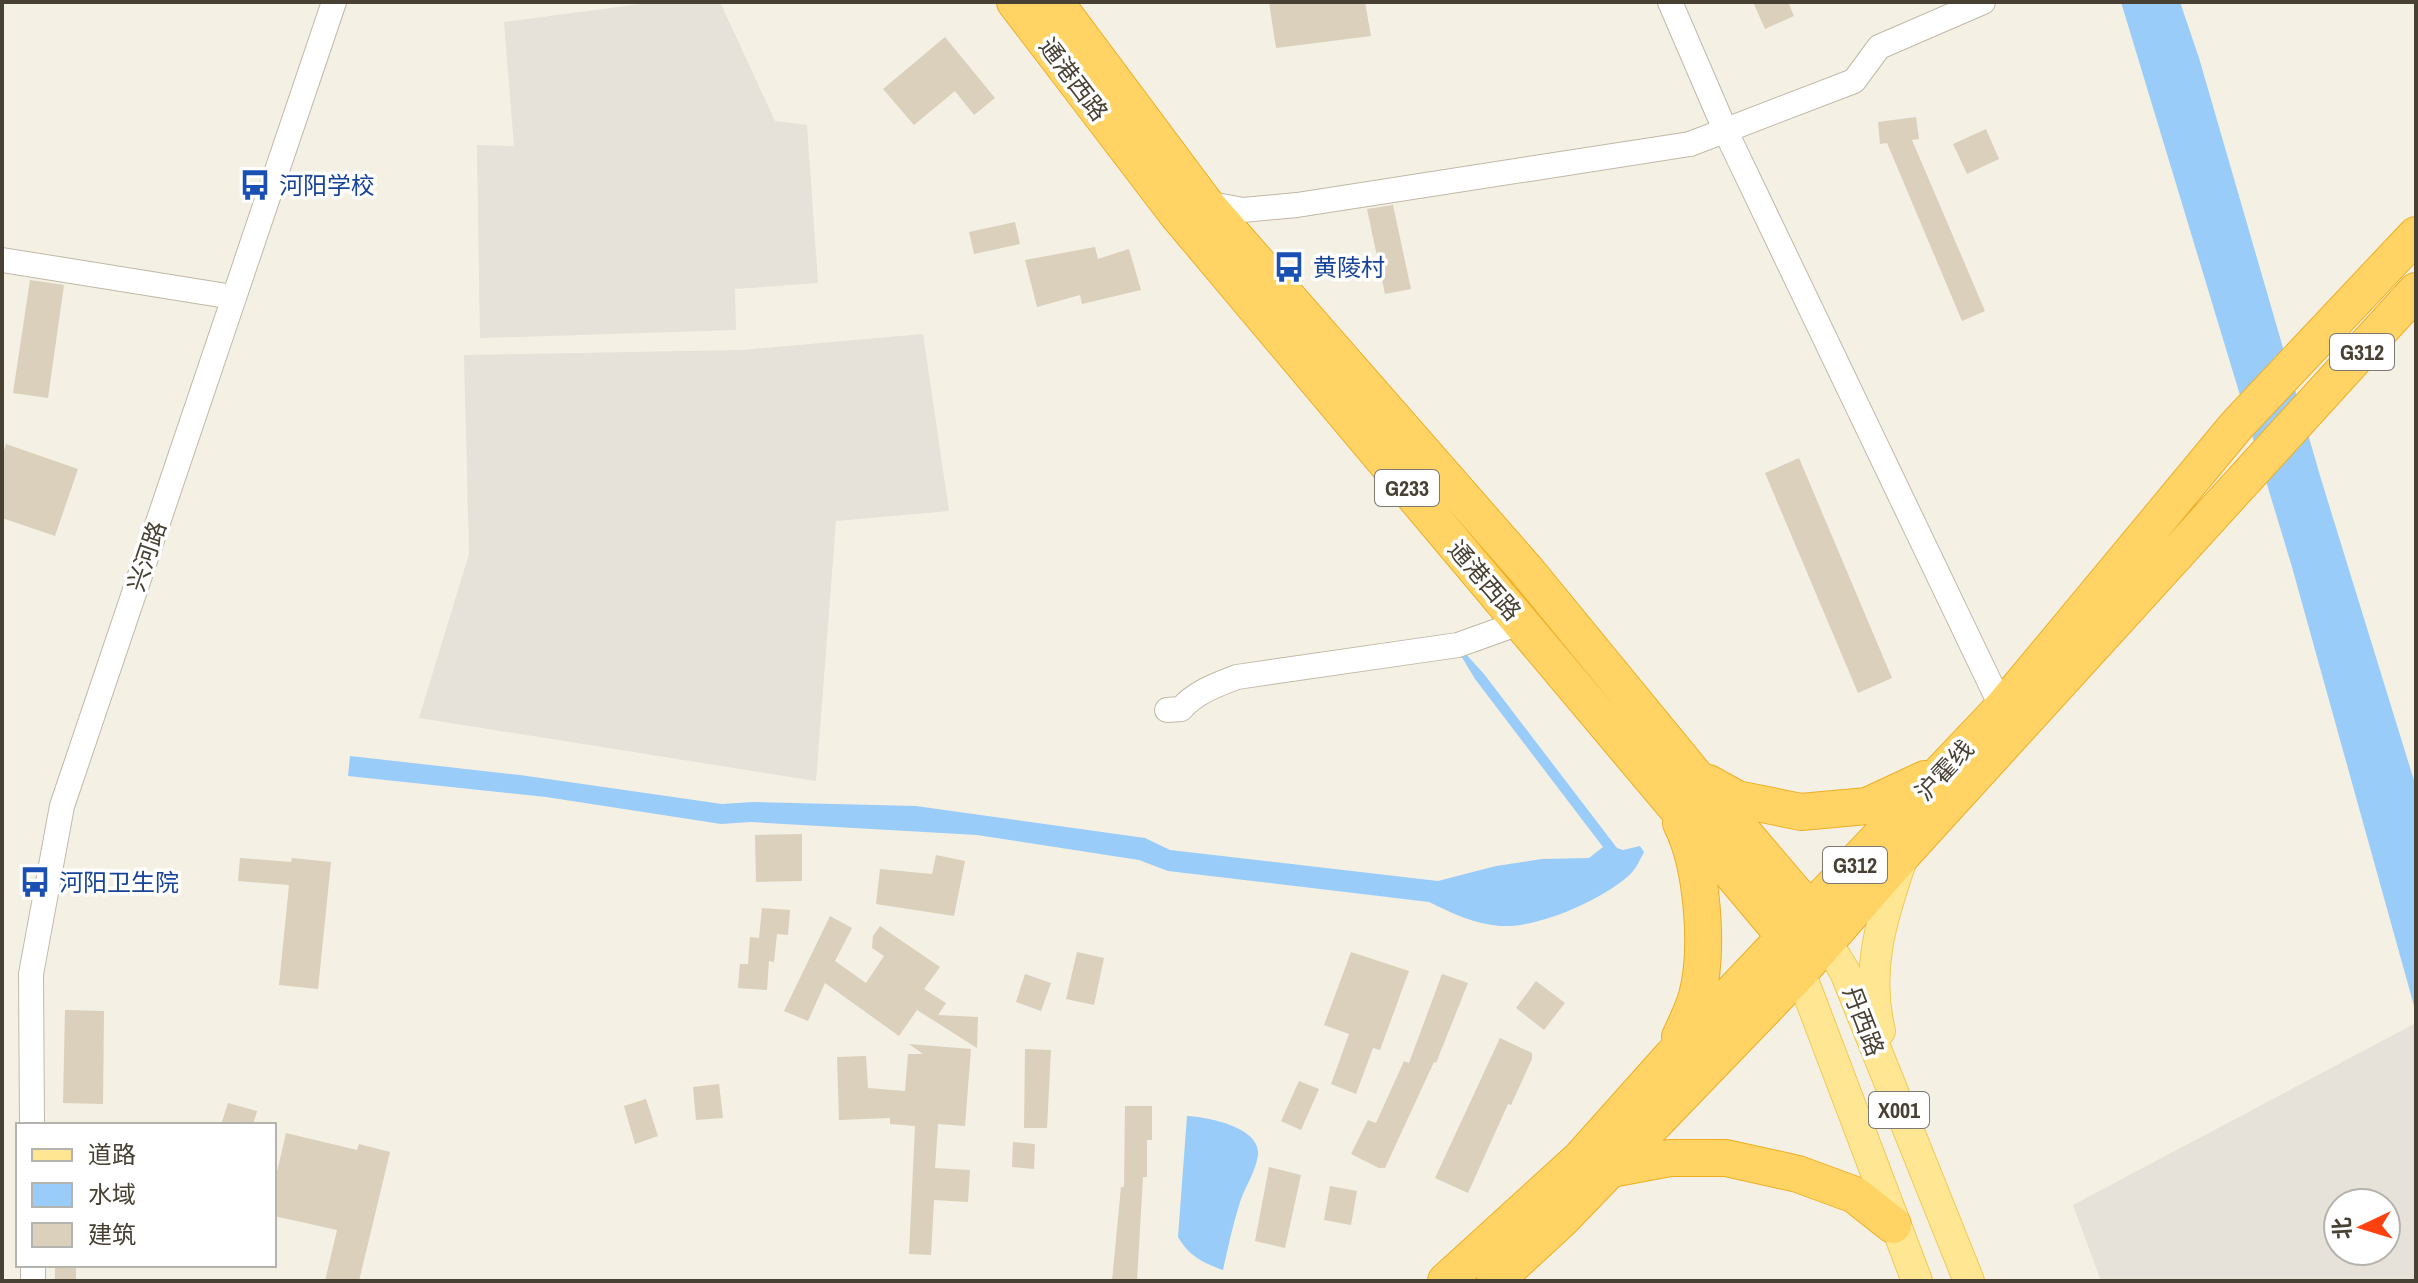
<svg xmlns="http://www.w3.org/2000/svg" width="2418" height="1283" viewBox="0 0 2418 1283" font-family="'Archivo Narrow','Noto Sans SC',sans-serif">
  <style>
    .industrial { fill: #e6e1d9; fill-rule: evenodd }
    .water { fill: #99ccf8 }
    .building { fill: #dad0bb }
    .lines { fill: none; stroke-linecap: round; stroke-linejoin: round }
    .minor-casing { stroke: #c1b9a6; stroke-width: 26 }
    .major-casing { stroke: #f1ca56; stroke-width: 32 }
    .highway-casing { stroke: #eeae24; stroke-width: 38 }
    .minor { stroke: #fff; stroke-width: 24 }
    .major { stroke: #ffe692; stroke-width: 30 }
    .highway { stroke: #ffd464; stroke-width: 36 }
    .labels { text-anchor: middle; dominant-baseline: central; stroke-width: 7; stroke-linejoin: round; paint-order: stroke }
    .shield { fill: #fff; stroke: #7e7970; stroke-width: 2 }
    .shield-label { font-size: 22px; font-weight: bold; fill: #474033 }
    .street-label { font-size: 24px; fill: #474033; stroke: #fff }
    .transit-label { font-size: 24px; fill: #164399; stroke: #fff; text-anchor: start }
  </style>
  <rect width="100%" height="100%" fill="#f4f0e4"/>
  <path class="industrial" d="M 656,2 L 720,2 L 775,121 L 807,125 L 818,283 L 735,289 L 736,330 L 480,338 L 477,145 L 514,146 L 504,22 Z
    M 923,334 L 949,511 L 836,521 L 816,781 L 419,718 L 469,554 L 464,355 L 742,350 Z
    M 2416,1023 L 2416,1281 L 2101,1281 L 2073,1205 ZM 2338,1203 L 2386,1203 L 2386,1251 L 2338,1251 Z"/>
  <path class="water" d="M 2121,2 L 2180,2 L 2199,58 L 2321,479 L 2416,787 L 2416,1013 L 2292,567 Z
    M 1464,652 L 1484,674 L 1617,848 L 1623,850 L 1640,846 L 1644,852 C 1639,862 1635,871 1626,878 C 1597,902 1538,928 1500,926 C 1475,924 1451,913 1429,902 L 1168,871 L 1139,860 L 977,835 L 751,822 L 721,824 L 546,797 L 348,776 L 350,756 L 520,775 L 722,804 L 753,802 L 916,806 L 1145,838 L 1170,850 L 1438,881 L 1496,866 L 1542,859 L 1589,858 L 1603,847 L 1475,679 L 1460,654 Z
    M 1187,1116 C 1207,1117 1261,1127 1258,1155 C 1256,1171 1245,1187 1240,1202 C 1233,1224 1228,1247 1223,1270 C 1203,1263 1189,1256 1178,1237 Z"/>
  <path class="building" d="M 1269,2 L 1365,2 L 1371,36 L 1276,48 Z
    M 1753,2 L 1788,2 L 1794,16 L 1765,29 Z
    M 945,37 L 995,98 L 974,115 L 955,91 L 914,125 L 883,89 Z
    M 1916,117 L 1919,139 L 1912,140 L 1985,311 L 1962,321 L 1887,143 L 1880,144 L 1878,122 Z
    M 1986,129 L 1999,159 L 1967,174 L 1953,144 Z
    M 1393,205 L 1411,289 L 1385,294 L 1367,209 Z
    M 1015,222 L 1020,244 L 974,254 L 969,232 Z
    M 1095,247 L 1098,259 L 1129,249 L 1141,290 L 1082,304 L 1080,295 L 1037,307 L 1025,260 Z
    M 30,280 L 64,285 L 48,398 L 13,393 Z
    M 6,444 L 78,469 L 55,536 L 2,518 L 2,456 Z
    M 1799,458 L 1892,678 L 1858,693 L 1765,473 Z
    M 802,834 L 802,881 L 756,882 L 755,835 Z
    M 936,855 L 965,861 L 954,916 L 876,904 L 880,869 L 932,874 Z
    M 240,858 L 291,862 L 292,858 L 331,862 L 318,989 L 279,985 L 289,885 L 238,881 Z
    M 762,908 L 790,910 L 788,935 L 777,934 L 774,962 L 769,961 L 767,990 L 738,988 L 740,964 L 748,964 L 750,937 L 759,938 Z
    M 830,916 L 852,928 L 835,961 L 866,983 L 884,956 L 872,948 L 873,936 L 880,926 L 940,967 L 924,989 L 946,1003 L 938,1015 L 978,1017 L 977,1048 L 917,1010 L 899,1036 L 825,983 L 808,1021 L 784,1011 Z
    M 1077,952 L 1104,958 L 1094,1005 L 1066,999 Z
    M 1351,952 L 1409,971 L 1380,1050 L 1373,1048 L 1356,1094 L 1331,1084 L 1349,1034 L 1324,1025 Z
    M 1025,974 L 1051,983 L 1041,1011 L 1016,1002 Z
    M 1442,974 L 1468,983 L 1436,1063 L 1434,1062 L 1385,1168 L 1379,1168 L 1351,1154 L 1368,1120 L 1376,1123 L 1404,1061 L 1409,1063 Z
    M 1536,981 L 1565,1003 L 1544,1030 L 1516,1008 Z
    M 65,1010 L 104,1011 L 103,1104 L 63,1103 Z
    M 1500,1038 L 1532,1053 L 1532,1059 L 1511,1105 L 1508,1104 L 1495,1133 L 1468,1193 L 1435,1178 Z
    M 909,1044 L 971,1049 L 965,1126 L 938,1124 L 935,1168 L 970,1170 L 968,1202 L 934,1200 L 931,1255 L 909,1254 L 915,1126 L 890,1124 L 890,1118 L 839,1120 L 837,1057 L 866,1056 L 868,1088 L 905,1091 L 908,1054 L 923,1054 Z
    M 1025,1049 L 1051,1050 L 1047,1128 L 1024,1128 Z
    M 1299,1081 L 1319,1089 L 1301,1130 L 1281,1121 Z
    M 719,1084 L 723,1118 L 696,1120 L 693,1087 Z
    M 646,1099 L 658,1136 L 635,1144 L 624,1106 Z
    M 228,1103 L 257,1111 L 253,1125 L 221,1125 Z
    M 1125,1106 L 1152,1106 L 1152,1140 L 1147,1140 L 1147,1177 L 1143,1177 L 1137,1281 L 1112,1281 L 1121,1187 L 1124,1187 Z
    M 286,1133 L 357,1150 L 359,1144 L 390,1152 L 359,1281 L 325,1281 L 337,1230 L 274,1216 L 274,1185 Z
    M 1013,1142 L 1035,1144 L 1034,1169 L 1012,1167 Z
    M 1269,1167 L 1301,1175 L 1285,1248 L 1255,1241 Z
    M 1330,1186 L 1357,1191 L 1351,1225 L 1324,1220 Z
    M 55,1265 L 76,1265 L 76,1281 L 55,1281 Z"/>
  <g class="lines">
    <defs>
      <path id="minor" d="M 1670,2 L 1726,132 L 2002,708
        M 1205,203 L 1243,210 L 1297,205 L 1690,144 L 1854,81 L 1879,47 L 1983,2
        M 2,260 L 233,297
        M 1167,710 L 1181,709 C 1196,692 1216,685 1237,677 L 1458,645 L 1522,622
        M 32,1125 L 31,974 L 62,806 L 334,2
        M 33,1265 L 33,1281"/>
      <path id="major" d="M 1826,941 L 1845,972 L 1969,1281
        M 1800,972 L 1917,1281
        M 1880,1031 C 1865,969 1882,917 1902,859"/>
      <path id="highway" d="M 1015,2 L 1177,214 L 1786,938 L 1795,960
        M 1055,2 L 1205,203 L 1527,571 L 1696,777 L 1811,912 L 1822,932
        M 1708,783 L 1737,799 L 1801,812 L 1867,806 L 1925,779
        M 1680,1037 C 1686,1024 1693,1010 1697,996 C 1709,950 1703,866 1681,823
        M 1606,1170 L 1670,1158 L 1726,1158 L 1798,1174 L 1855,1195 L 1893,1225
        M 1446,1281 L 1581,1158 L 1673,1055 L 2002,708 L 2237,425 L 2416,235
        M 1495,1281 L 1562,1219 L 1800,972 L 1904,853 L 2416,291"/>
    </defs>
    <use href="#minor" class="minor-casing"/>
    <use href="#major" class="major-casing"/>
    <use href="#highway" class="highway-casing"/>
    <use href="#minor" class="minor"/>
    <use href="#major" class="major"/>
    <use href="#highway" class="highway"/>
  </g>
  <defs>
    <symbol id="bus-bare" viewBox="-9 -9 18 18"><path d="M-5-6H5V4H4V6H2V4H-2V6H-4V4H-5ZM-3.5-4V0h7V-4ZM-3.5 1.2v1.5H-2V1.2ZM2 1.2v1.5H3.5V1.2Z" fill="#1a4fb4" stroke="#fff" stroke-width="2.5" paint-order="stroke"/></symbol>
  </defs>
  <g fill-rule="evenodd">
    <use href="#bus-bare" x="233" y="163" width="44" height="44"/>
    <use href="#bus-bare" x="1267" y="245" width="44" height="44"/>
    <use href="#bus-bare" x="13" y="860" width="44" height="44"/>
  </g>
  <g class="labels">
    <g class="shield">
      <rect x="2330" y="334" width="64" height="36" rx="6"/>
      <rect x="1375" y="470" width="64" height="36" rx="6"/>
      <rect x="1823" y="847" width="64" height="36" rx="6"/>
      <rect x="1869" y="1092" width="60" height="36" rx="6"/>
    </g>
    <g class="shield-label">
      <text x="2362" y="352">G312</text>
      <text x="1407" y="488">G233</text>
      <text x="1855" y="865">G312</text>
      <text x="1899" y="1110">X001</text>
    </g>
    <g class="street-label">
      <text transform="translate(1074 79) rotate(53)">通港西路</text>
      <text transform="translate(146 556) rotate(-71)">兴河路</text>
      <text transform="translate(1485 580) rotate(49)">通港西路</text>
      <text transform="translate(1944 770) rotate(-47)">沪霍线</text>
      <text transform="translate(1864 1021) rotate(69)">丹西路</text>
    </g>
    <g class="transit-label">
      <text x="279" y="185">河阳学校</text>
      <text x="1313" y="267">黄陵村</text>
      <text x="59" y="882">河阳卫生院</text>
    </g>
  </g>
  <rect width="2418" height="1283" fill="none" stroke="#474033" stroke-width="8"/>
  <rect x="16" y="1123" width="260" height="144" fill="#ffffff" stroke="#b5b3ad" stroke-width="2"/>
  <rect x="32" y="1149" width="40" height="12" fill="#ffe692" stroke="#b5b3ad" stroke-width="2"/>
  <text x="88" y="1163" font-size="24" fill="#474033">道路</text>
  <rect x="32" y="1183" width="40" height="24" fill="#99ccf8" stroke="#b5b3ad" stroke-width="2"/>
  <text x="88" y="1203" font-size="24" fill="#474033">水域</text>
  <rect x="32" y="1223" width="40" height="24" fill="#dad0bb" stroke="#b5b3ad" stroke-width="2"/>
  <text x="88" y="1243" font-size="24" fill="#474033">建筑</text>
  <g transform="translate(2362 1227) rotate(266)"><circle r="38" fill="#ffffff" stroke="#b5b3ad" stroke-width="2"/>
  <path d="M0-6L14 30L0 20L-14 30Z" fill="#ff4110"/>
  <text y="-12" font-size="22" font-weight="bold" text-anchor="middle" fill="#474033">北</text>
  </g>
</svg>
